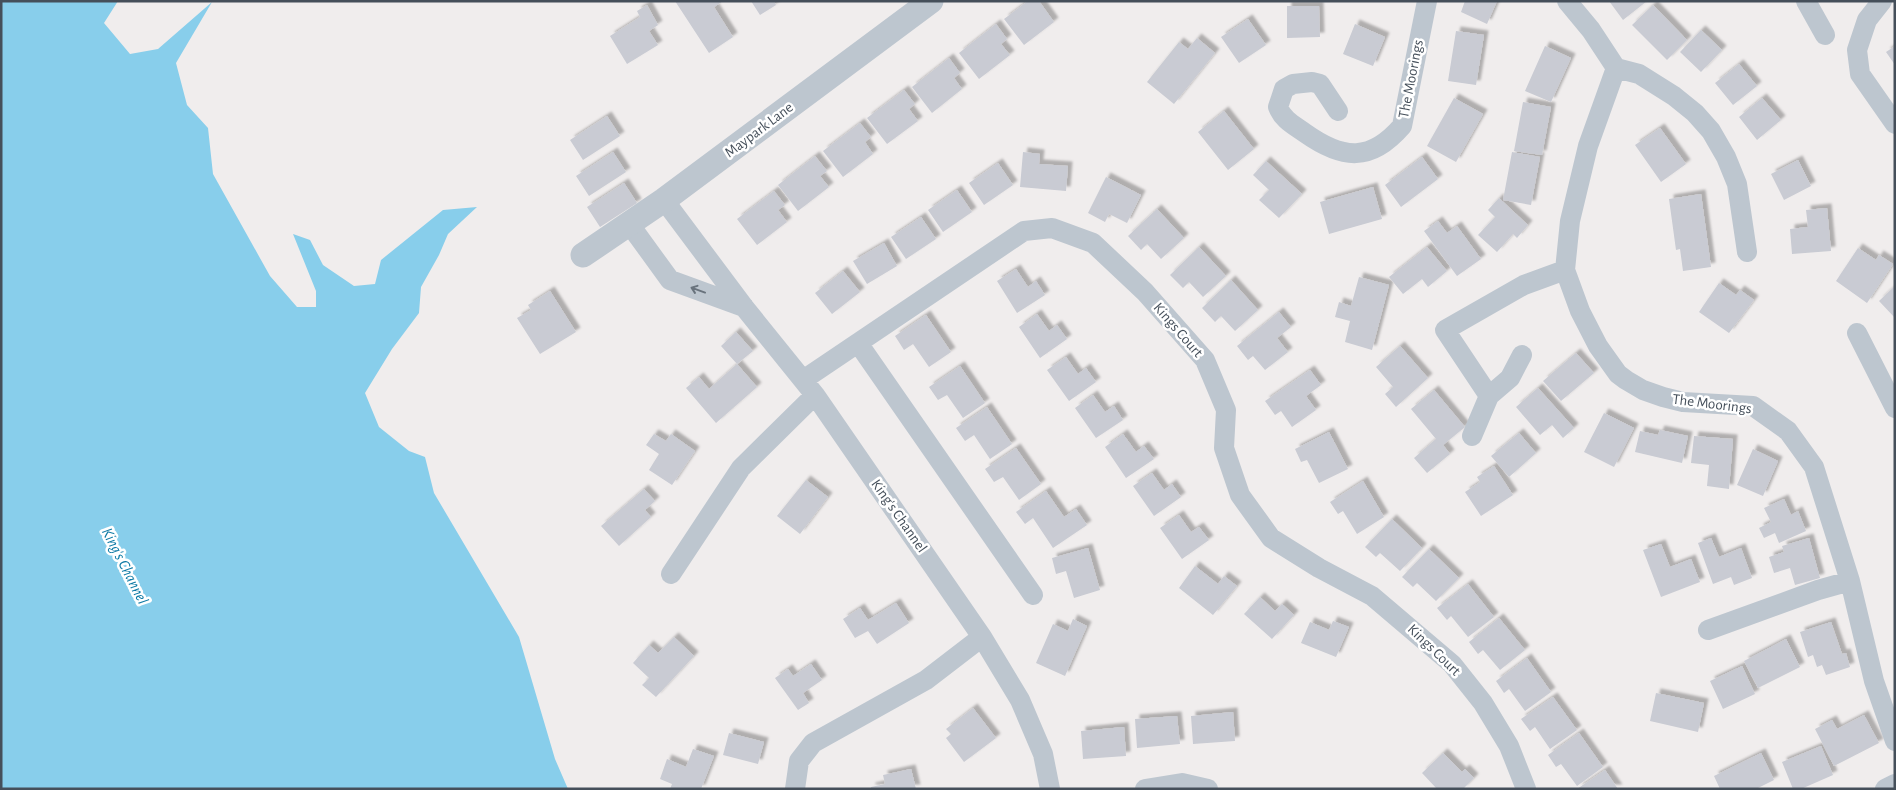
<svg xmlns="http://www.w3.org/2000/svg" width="1896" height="790" viewBox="0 0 1896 790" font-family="'Alegreya Sans',sans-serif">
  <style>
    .water { fill: #88ceeb }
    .building { fill: #c9cbd3; filter: url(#shadow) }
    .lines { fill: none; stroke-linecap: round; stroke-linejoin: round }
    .minor { stroke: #bdc6cf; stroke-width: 20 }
    .tertiary { stroke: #bdc6cf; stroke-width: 25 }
    .oneway { stroke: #69737d }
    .labels { text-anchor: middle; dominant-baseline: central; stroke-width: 5; stroke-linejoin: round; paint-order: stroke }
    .street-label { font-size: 15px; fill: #454f5a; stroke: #fff }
    .water-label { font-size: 16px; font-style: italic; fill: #0d7aa5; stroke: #fff }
  </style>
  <defs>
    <filter id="shadow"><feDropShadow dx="4.5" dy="-4.5" stdDeviation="1" flood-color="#0004"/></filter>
  </defs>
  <rect width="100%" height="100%" fill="#f0eded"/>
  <path class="water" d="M 1,1 L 118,1 L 104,23 L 130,54 L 158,49 L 212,2 L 176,63 L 187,105 L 208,128 L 213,174 L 270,276 L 297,307 L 316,307 L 316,291 L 293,234 L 310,240 L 323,265 L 354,286 L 375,284 L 381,260 L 443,210 L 477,207 L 448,234 L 439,255 L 421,287 L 419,313 L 392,349 L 365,393 L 379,427 L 409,451 L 425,457 L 434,493 L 519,637 L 555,759 L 568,789 L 1,789 Z"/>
  <path class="building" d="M 675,1 L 723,1 L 714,7 L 733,37 L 709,53 Z
    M 751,1 L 774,1 L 776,5 L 760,15 Z
    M 1028,1 L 1039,1 L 1054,22 L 1024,45 L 1004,19 Z
    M 1465,1 L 1497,1 L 1487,24 L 1461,12 Z
    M 1609,1 L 1647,1 L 1623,20 Z
    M 647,5 L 658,25 L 649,31 L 658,45 L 627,64 L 610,36 L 640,17 L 637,11 Z
    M 1653,5 L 1687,40 L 1667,60 L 1632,25 Z
    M 1287,6 L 1319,6 L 1320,37 L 1287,38 Z
    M 1248,19 L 1266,45 L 1239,63 L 1221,37 Z
    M 996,24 L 1007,39 L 1001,44 L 1010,55 L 979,79 L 959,53 Z
    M 1355,24 L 1385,37 L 1373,66 L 1343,54 Z
    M 1701,30 L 1722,50 L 1701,72 L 1680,52 Z
    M 1456,31 L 1484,35 L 1476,85 L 1448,81 Z
    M 1197,38 L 1215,53 L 1174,104 L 1147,82 L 1179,42 L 1188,49 Z
    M 1545,46 L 1571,58 L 1551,102 L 1525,91 Z
    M 1895,46 L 1895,65 L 1886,52 Z
    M 949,58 L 960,73 L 954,78 L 962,89 L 932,113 L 912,87 Z
    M 1739,64 L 1757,86 L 1733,105 L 1715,83 Z
    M 904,90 L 915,104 L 909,109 L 918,121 L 887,144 L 867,118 Z
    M 1454,98 L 1483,114 L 1456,162 L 1427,146 Z
    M 1762,98 L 1781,120 L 1757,140 L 1739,117 Z
    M 1523,102 L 1551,107 L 1542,155 L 1514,151 Z
    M 1224,111 L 1254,149 L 1228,170 L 1198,132 Z
    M 607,116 L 620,136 L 583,160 L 570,140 Z
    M 860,123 L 871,137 L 865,142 L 873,154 L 843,177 L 823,151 Z
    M 1660,128 L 1686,164 L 1661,182 L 1635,145 Z
    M 613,152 L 626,172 L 589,196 L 576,176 Z
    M 1023,152 L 1040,154 L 1039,164 L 1068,166 L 1066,191 L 1020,187 Z
    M 1512,152 L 1540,157 L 1531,205 L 1503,200 Z
    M 815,156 L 827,171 L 820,176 L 829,187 L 798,211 L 778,185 Z
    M 1422,157 L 1438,179 L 1401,207 L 1385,185 Z
    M 1798,160 L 1811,186 L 1784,200 L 1771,174 Z
    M 1266,161 L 1302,194 L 1279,218 L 1259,200 L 1269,190 L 1253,175 Z
    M 998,163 L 1013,185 L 984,205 L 969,183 Z
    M 1106,177 L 1141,195 L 1127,223 L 1109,214 L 1105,222 L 1088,213 Z
    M 624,183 L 637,203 L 600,227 L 587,207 Z
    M 1373,187 L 1382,219 L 1329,234 L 1320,202 Z
    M 957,190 L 972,212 L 943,232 L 928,210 Z
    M 774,191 L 785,205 L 778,210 L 787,222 L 757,245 L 737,219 Z
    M 1701,194 L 1711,267 L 1683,271 L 1680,249 L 1676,250 L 1669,199 Z
    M 1499,198 L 1528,225 L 1517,238 L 1513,234 L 1497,252 L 1478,235 L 1495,217 L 1488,210 Z
    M 1827,208 L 1831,251 L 1792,254 L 1790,229 L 1808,227 L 1806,210 Z
    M 1157,209 L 1184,238 L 1161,259 L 1147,244 L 1141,250 L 1128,236 Z
    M 921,217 L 936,239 L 906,259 L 891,237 Z
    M 1438,221 L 1447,233 L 1457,226 L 1481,259 L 1457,276 L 1424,231 Z
    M 884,243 L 897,266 L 867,284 L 853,261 Z
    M 1199,247 L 1226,276 L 1203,297 L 1189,282 L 1183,288 L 1170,275 Z
    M 1427,247 L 1447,271 L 1428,287 L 1422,279 L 1403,294 L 1389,277 Z
    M 1858,248 L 1876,260 L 1879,255 L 1893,264 L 1867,303 L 1836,281 Z
    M 1016,269 L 1028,287 L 1036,281 L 1045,295 L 1017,313 L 997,281 Z
    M 843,271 L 860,292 L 832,314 L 815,293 Z
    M 1359,277 L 1389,285 L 1372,350 L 1345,342 L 1350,321 L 1335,317 L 1339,302 L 1351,306 Z
    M 1231,280 L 1258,310 L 1235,331 L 1221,316 L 1215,322 L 1202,308 Z
    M 1719,283 L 1736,295 L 1740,290 L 1754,300 L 1729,333 L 1699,312 Z
    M 1895,286 L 1895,318 L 1879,301 Z
    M 550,291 L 576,332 L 540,354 L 517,318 L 531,310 L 528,305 Z
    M 1279,312 L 1291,327 L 1277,338 L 1288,352 L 1265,370 L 1253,356 L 1248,360 L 1237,346 Z
    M 1037,314 L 1049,331 L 1057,325 L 1067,339 L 1040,358 L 1019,327 Z
    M 926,315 L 951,352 L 929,367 L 913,344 L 904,350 L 895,336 Z
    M 736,332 L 753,351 L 737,364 L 721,346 Z
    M 1400,346 L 1428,378 L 1396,407 L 1385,394 L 1393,387 L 1376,367 Z
    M 1576,353 L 1594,373 L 1561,401 L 1543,381 Z
    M 1066,357 L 1078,374 L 1086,368 L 1096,382 L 1069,401 L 1047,370 Z
    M 737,364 L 757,387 L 716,423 L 686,388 L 699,377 L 709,389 Z
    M 960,366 L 985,403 L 963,418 L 947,395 L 938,400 L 929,387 Z
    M 1310,370 L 1321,385 L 1306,396 L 1316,410 L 1292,427 L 1281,411 L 1275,415 L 1265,401 Z
    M 1538,388 L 1574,428 L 1563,438 L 1552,425 L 1540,435 L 1516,407 Z
    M 1434,390 L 1465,427 L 1443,445 L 1450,454 L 1427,473 L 1414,458 L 1436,439 L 1411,409 Z
    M 1093,395 L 1105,412 L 1114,406 L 1123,420 L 1096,438 L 1075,408 Z
    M 987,407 L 1012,444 L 990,459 L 974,435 L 965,441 L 956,428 Z
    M 1604,413 L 1634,428 L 1614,467 L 1584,452 Z
    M 1660,430 L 1688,436 L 1682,463 L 1635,452 L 1640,431 L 1658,435 Z
    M 1329,432 L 1348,469 L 1319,483 L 1307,460 L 1301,462 L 1295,449 Z
    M 1519,433 L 1536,453 L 1509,477 L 1491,456 Z
    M 654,434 L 666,441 L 671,434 L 695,451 L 672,485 L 649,470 L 659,454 L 646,445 Z
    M 1123,434 L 1136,452 L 1144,446 L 1154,459 L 1126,478 L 1105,447 Z
    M 1694,436 L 1733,439 L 1729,489 L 1707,486 L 1709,465 L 1691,463 Z
    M 1016,448 L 1041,484 L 1019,500 L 1003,477 L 994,482 L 985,469 Z
    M 1753,449 L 1778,461 L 1763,496 L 1737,485 Z
    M 1494,466 L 1513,495 L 1481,516 L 1465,492 L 1480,482 L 1477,477 Z
    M 1152,473 L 1164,490 L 1172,484 L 1181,497 L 1154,516 L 1133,486 Z
    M 806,480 L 828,497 L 800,534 L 777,516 Z
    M 1363,481 L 1384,517 L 1357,534 L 1343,511 L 1338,514 L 1330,502 Z
    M 644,489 L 655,501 L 645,510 L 651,517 L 619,546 L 601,526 Z
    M 1046,491 L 1064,517 L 1076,509 L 1087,525 L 1053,548 L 1033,518 L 1025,524 L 1016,512 Z
    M 1784,499 L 1791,515 L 1798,511 L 1806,531 L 1779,543 L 1775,533 L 1764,538 L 1759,528 L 1771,522 L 1764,508 Z
    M 1179,515 L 1191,532 L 1199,527 L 1209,540 L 1182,559 L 1160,528 Z
    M 1392,519 L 1422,548 L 1400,571 L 1380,553 L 1376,557 L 1365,547 Z
    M 1711,538 L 1719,557 L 1741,548 L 1752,578 L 1734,585 L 1731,577 L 1713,584 L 1698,543 Z
    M 1809,538 L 1820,578 L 1795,585 L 1790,568 L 1774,573 L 1769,557 L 1784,552 L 1782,546 Z
    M 1661,544 L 1670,567 L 1691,559 L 1700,582 L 1661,597 L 1643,550 Z
    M 1088,548 L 1100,590 L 1074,598 L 1066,571 L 1056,574 L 1052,558 Z
    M 1429,549 L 1459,578 L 1436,601 L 1417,583 L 1413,587 L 1402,577 Z
    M 1195,566 L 1218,584 L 1224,576 L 1237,586 L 1213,615 L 1179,588 Z
    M 1468,584 L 1494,617 L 1468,637 L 1451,616 L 1447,620 L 1437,608 Z
    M 1260,597 L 1275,611 L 1282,604 L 1294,615 L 1272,639 L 1244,614 Z
    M 896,603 L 909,623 L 877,644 L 868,631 L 855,638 L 843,619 L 860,608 L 868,620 Z
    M 1499,618 L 1525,650 L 1500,670 L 1483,650 L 1478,654 L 1469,642 Z
    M 1073,619 L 1087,626 L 1065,676 L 1036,663 L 1053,624 L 1068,631 Z
    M 1333,621 L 1349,627 L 1336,657 L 1301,643 L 1310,622 L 1329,630 Z
    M 1831,622 L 1842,654 L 1846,653 L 1850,667 L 1826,675 L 1822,665 L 1817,667 L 1813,655 L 1808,657 L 1800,632 Z
    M 674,637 L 694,656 L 656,697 L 642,685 L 649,678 L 633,663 L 649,645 L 658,653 Z
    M 1786,639 L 1800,667 L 1758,688 L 1744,661 Z
    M 1527,658 L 1551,692 L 1525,711 L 1509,689 L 1504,693 L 1496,681 Z
    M 811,664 L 822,680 L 803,693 L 809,703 L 798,710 L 775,678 L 788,669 L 793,676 Z
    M 1742,666 L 1755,694 L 1723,709 L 1710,681 Z
    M 1656,693 L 1704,703 L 1698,732 L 1650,721 Z
    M 1553,697 L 1577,730 L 1550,749 L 1535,727 L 1530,731 L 1521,719 Z
    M 973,708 L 996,738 L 964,762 L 946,738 L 951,734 L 946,729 Z
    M 1233,712 L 1235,741 L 1193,744 L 1191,716 Z
    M 1864,715 L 1879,743 L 1834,766 L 1815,729 L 1832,720 L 1837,729 Z
    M 1177,716 L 1180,744 L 1137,748 L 1135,719 Z
    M 1124,727 L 1126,756 L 1083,759 L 1081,731 Z
    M 729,733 L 764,742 L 758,764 L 723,755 Z
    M 1579,733 L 1603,767 L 1577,786 L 1561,764 L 1556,767 L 1548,755 Z
    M 1821,746 L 1833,775 L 1801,789 L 1793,789 L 1782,762 Z
    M 693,749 L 714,756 L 701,789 L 670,789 L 672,784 L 660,779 L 667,759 L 686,767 Z
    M 1443,753 L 1462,772 L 1465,769 L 1474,778 L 1463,789 L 1437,789 L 1422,773 Z
    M 1761,753 L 1774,780 L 1756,789 L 1720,789 L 1714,776 Z
    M 911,769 L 916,789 L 871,789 L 871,787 L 885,784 L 883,775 Z
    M 1605,770 L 1618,789 L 1577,789 Z"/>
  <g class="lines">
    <path class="minor" d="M 1567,1 L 1591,30 L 1616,68 L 1588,146 L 1570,221 L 1565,270 L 1580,311 L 1598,346 L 1618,374 L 1626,380 L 1643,390 L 1663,397 L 1683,402 L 1753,406 L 1788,431 L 1814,467 L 1850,581 L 1874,681 L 1895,741
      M 1806,1 L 1825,35
      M 1882,1 L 1867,20 L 1857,50 L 1860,74 L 1895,124
      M 1616,68 L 1639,74 L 1674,96 L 1695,113 L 1711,131 L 1726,157 L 1737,184 L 1747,252
      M 1338,111 L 1320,84 L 1312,82 L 1293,84 L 1284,89 L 1278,107 C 1283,120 1294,125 1305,133 C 1343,160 1371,162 1402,126 L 1427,1
      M 664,200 L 744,307 L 815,395 L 982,637 L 1020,700 L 1043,754 L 1050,789
      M 630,225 L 670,280 L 744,307
      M 1857,333 L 1895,408
      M 858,343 L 1033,595
      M 803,380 L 1024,231 L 1052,228 L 1093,243 L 1145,292 L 1205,360 L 1226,410 L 1224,448 L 1240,495 L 1271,538 L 1319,568 L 1372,596 L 1452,664 L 1483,703 L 1509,746 L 1526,789
      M 1489,396 L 1510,378 L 1522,355
      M 1472,436 L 1489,396 L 1445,330 L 1524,285 L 1565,270
      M 671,574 L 741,468 L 815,395
      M 1708,630 L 1818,590 L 1850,581
      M 795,789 L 799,761 L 813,743 L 926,680 L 982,637
      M 1145,789 L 1182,783 L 1208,789
      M 1885,789 L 1895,784"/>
    <path class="tertiary" d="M 583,255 L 664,200 L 931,1"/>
  </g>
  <defs><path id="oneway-shaft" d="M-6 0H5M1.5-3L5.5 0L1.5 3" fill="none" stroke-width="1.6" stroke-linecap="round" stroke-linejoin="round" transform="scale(1.25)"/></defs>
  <use class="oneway" href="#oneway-shaft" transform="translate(698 290) rotate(-160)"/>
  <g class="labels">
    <g class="street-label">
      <text transform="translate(1411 79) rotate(-79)">The Moorings</text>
      <text transform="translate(759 130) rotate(-37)">Maypark Lane</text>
      <text transform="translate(1178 330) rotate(49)">Kings Court</text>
      <text transform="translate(1712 404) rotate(7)">The Moorings</text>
      <text transform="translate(899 516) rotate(55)">King's Channel</text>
      <text transform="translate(1434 650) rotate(44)">Kings Court</text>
    </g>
    <g class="water-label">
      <text transform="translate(125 566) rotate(63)">King's Channel</text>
    </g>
  </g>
  <rect width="1896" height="790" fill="none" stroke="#454f5a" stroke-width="5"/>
</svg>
